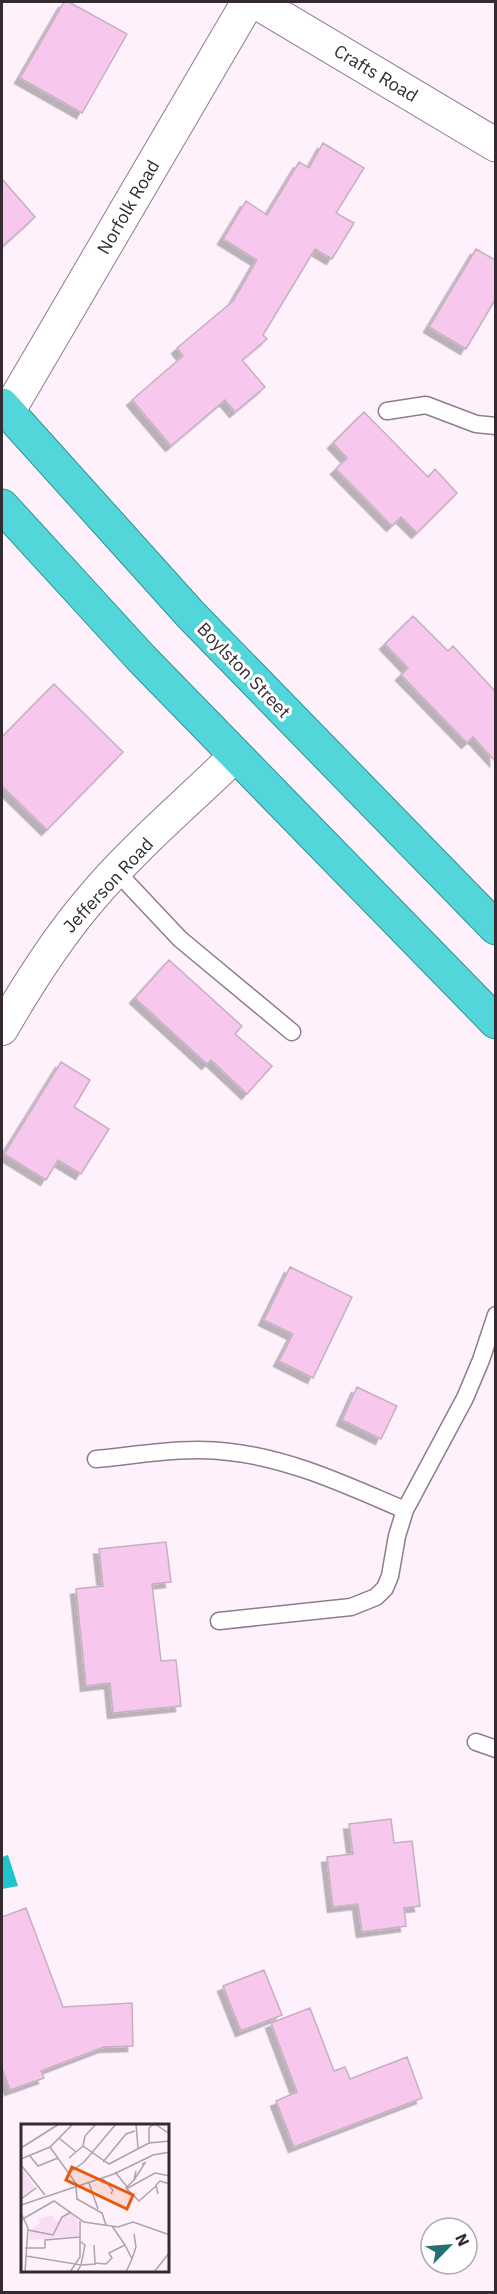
<svg xmlns="http://www.w3.org/2000/svg" width="497" height="2294" viewBox="0 0 497 2294" font-family="'IBM Plex Sans',sans-serif">
  <style>
    .water { fill: #1ec4c9 }
    .building { fill: #f7c7ed; stroke: #c5b0c0; stroke-width: 1.5; filter: url(#shadow) }
    .lines { fill: none; stroke-linecap: round; stroke-linejoin: round }
    .service-casing { stroke: #907c8c; stroke-width: 19 }
    .minor-casing { stroke: #907c8c; stroke-width: 34 }
    .tertiary-casing { stroke: #907c8c; stroke-width: 35 }
    .trunk-casing { stroke: #2c9399; stroke-width: 35 }
    .service { stroke: #fff; stroke-width: 16 }
    .minor { stroke: #fff; stroke-width: 32 }
    .tertiary { stroke: #fff; stroke-width: 33 }
    .trunk { stroke: #52d6da; stroke-width: 33 }
    .labels { text-anchor: middle; dominant-baseline: central; stroke-width: 6; stroke-linejoin: round; paint-order: stroke }
    .street-label { font-size: 18px; fill: #342b32; stroke: #fff }
    .inset-road { fill: none; stroke: #ada2ab; stroke-width: 1.5 }
    .view { fill: #e8590c; fill-opacity: 0.15; stroke: #e8590c; stroke-width: 3 }
    .inset-edge { fill: none; stroke: #342b32; stroke-width: 3 }
  </style>
  <defs>
    <filter id="shadow"><feDropShadow dx="-5.5" dy="5.5" stdDeviation="0" flood-color="#0004"/></filter>
  </defs>
  <rect width="100%" height="100%" fill="#fef1fb"/>
  <path class="water" d="M 8,1855 L 18,1886 L 2,1889 L 2,1857 Z"/>
  <path class="building" d="M 64,2 L 69,2 L 127,34 L 82,113 L 20,78 Z
    M 323,143 L 364,168 L 336,213 L 354,223 L 332,259 L 315,249 L 263,335 L 267,339 L 242,360 L 265,387 L 235,412 L 225,400 L 171,446 L 132,400 L 183,356 L 177,348 L 233,301 L 257,260 L 223,239 L 246,201 L 267,215 L 299,162 L 309,168 Z
    M 2,179 L 35,217 L 2,247 Z
    M 476,249 L 495,260 L 495,300 L 466,349 L 429,327 Z
    M 364,412 L 428,477 L 435,469 L 457,493 L 417,533 L 401,517 L 392,526 L 336,469 L 347,458 L 333,443 Z
    M 413,616 L 448,651 L 453,646 L 495,691 L 495,761 L 473,737 L 467,743 L 401,675 L 408,668 L 385,644 Z
    M 54,684 L 123,752 L 47,830 L 2,786 L 2,737 Z
    M 169,960 L 242,1026 L 235,1034 L 272,1066 L 247,1094 L 211,1060 L 207,1064 L 135,998 Z
    M 61,1062 L 90,1080 L 74,1107 L 109,1129 L 81,1174 L 58,1160 L 46,1180 L 4,1154 Z
    M 290,1267 L 352,1297 L 313,1378 L 279,1361 L 293,1334 L 264,1320 Z
    M 357,1387 L 397,1406 L 381,1439 L 342,1420 Z
    M 166,1542 L 171,1582 L 152,1584 L 161,1661 L 176,1660 L 181,1706 L 113,1713 L 110,1683 L 86,1686 L 76,1589 L 103,1586 L 99,1549 Z
    M 391,1819 L 394,1843 L 412,1841 L 420,1906 L 404,1908 L 406,1926 L 362,1932 L 358,1904 L 333,1907 L 327,1857 L 353,1854 L 349,1824 Z
    M 26,1908 L 63,2007 L 132,2003 L 133,2046 L 104,2047 L 41,2071 L 44,2078 L 10,2090 L 2,2068 L 2,1917 Z
    M 264,1970 L 282,2015 L 241,2031 L 223,1986 Z
    M 310,2008 L 334,2071 L 345,2067 L 350,2079 L 407,2057 L 422,2098 L 294,2147 L 276,2101 L 297,2092 L 271,2023 Z"/>
  <g class="lines">
    <defs>
      <path id="service" d="M 387,411 L 426,405 L 476,424 L 496,426
        M 116,871 L 180,939 L 292,1032
        M 96,1459 C 140,1455 186,1446 230,1452 C 292,1459 348,1486 405,1510
        M 219,1621 L 351,1607 L 376,1597 L 385,1588 L 390,1576 L 397,1536 L 405,1510 L 465,1398 L 481,1360 L 496,1315
        M 476,1742 L 496,1749"/>
      <path id="minor" d="M 2,1029 C 28,984 55,941 89,901 C 131,850 188,802 235,756"/>
      <path id="tertiary" d="M 256,2 L 496,145
        M 8,412 L 248,2"/>
      <path id="trunk" d="M 2,405 L 191,615 L 496,928
        M 2,506 L 142,659 L 496,1022"/>
    </defs>
    <use href="#service" class="service-casing"/>
    <use href="#minor" class="minor-casing"/>
    <use href="#tertiary" class="tertiary-casing"/>
    <use href="#trunk" class="trunk-casing"/>
    <use href="#service" class="service"/>
    <use href="#minor" class="minor"/>
    <use href="#tertiary" class="tertiary"/>
    <use href="#trunk" class="trunk"/>
  </g>
  <g class="labels">
    <g class="street-label">
      <text transform="translate(376 73) rotate(31)">Crafts Road</text>
      <text transform="translate(128 207) rotate(-60)">Norfolk Road</text>
      <text transform="translate(244 670) rotate(46)">Boylston Street</text>
      <text transform="translate(108 885) rotate(-47)">Jefferson Road</text>
    </g>
  </g>
  <g transform="translate(21 2124)">
    <rect width="148" height="148" fill="#fef1fb"/>
    <path d="M 0,43 L 14,64 L 1,73 L 0,72 ZM 48,88 L 56,95 L 58,112 L 7,116 L 9,106 L 19,99 L 17,95 L 32,91 L 35,98 Z" fill="#faddf4"/>
    <path class="inset-road" d="M 115,0 L 117,24M 134,0 L 149,10M 38,14 L 55,28M 128,19 L 128,4 L 133,0M 62,22 L 88,40 L 128,19 L 149,17M 62,22 L 64,12 L 75,0M 29,23 L 56,61M 0,24 L 38,0M 9,32 L 17,42 L 37,34M 48,34 L 62,22M 0,35 L 29,23 L 52,0M 82,38 L 105,10 L 114,7M 0,41 L 24,71M 115,47 L 113,56 L 124,39 L 121,40M 94,48 L 107,64 L 134,49 L 149,52M 48,49 L 63,38 L 95,0M 82,55 L 92,66 L 90,70M 68,59 L 77,85M 107,62 L 113,56 L 105,64 L 118,77 L 135,62M 55,63 L 56,75 L 81,89 L 85,101M 136,65 L 137,70 L 135,61 L 139,57 L 149,60M 0,75 L 15,64M 0,81 L 93,50 L 132,31 L 149,28M 0,89 L 7,104 L 4,148M 0,96 L 33,77 L 63,98 L 97,103 L 112,98 L 149,111M 7,106 L 32,111 L 41,93 L 50,88M 73,121 L 74,139 L 85,140 L 91,134 L 88,129 L 104,121 L 91,102M 104,121 L 111,135 L 105,148M 4,124 L 24,124M 24,124 L 24,116 L 59,113M 5,132 L 60,141 L 64,121 L 60,118M 111,135 L 115,123 L 113,110M 49,148 L 59,133 L 59,97M 56,148 L 60,141 L 75,140M 133,148 L 149,128"/>
    <path class="view" d="M 51,43 L 112,71 L 106,85 L 45,56 Z"/>
    <rect width="148" height="148" class="inset-edge"/>
  </g>
  <rect width="497" height="2294" fill="none" stroke="#342b32" stroke-width="6"/>
  <g transform="translate(449 2246) rotate(65)"><circle r="28" fill="#ffffff" stroke="#aeaaad" stroke-width="1.5"/>
  <path d="M0-4.5L10 22L0 15L-10 22Z" fill="#257073"/>
  <text y="-9" font-size="16" font-weight="bold" text-anchor="middle" fill="#342b32">N</text>
  </g>
</svg>
